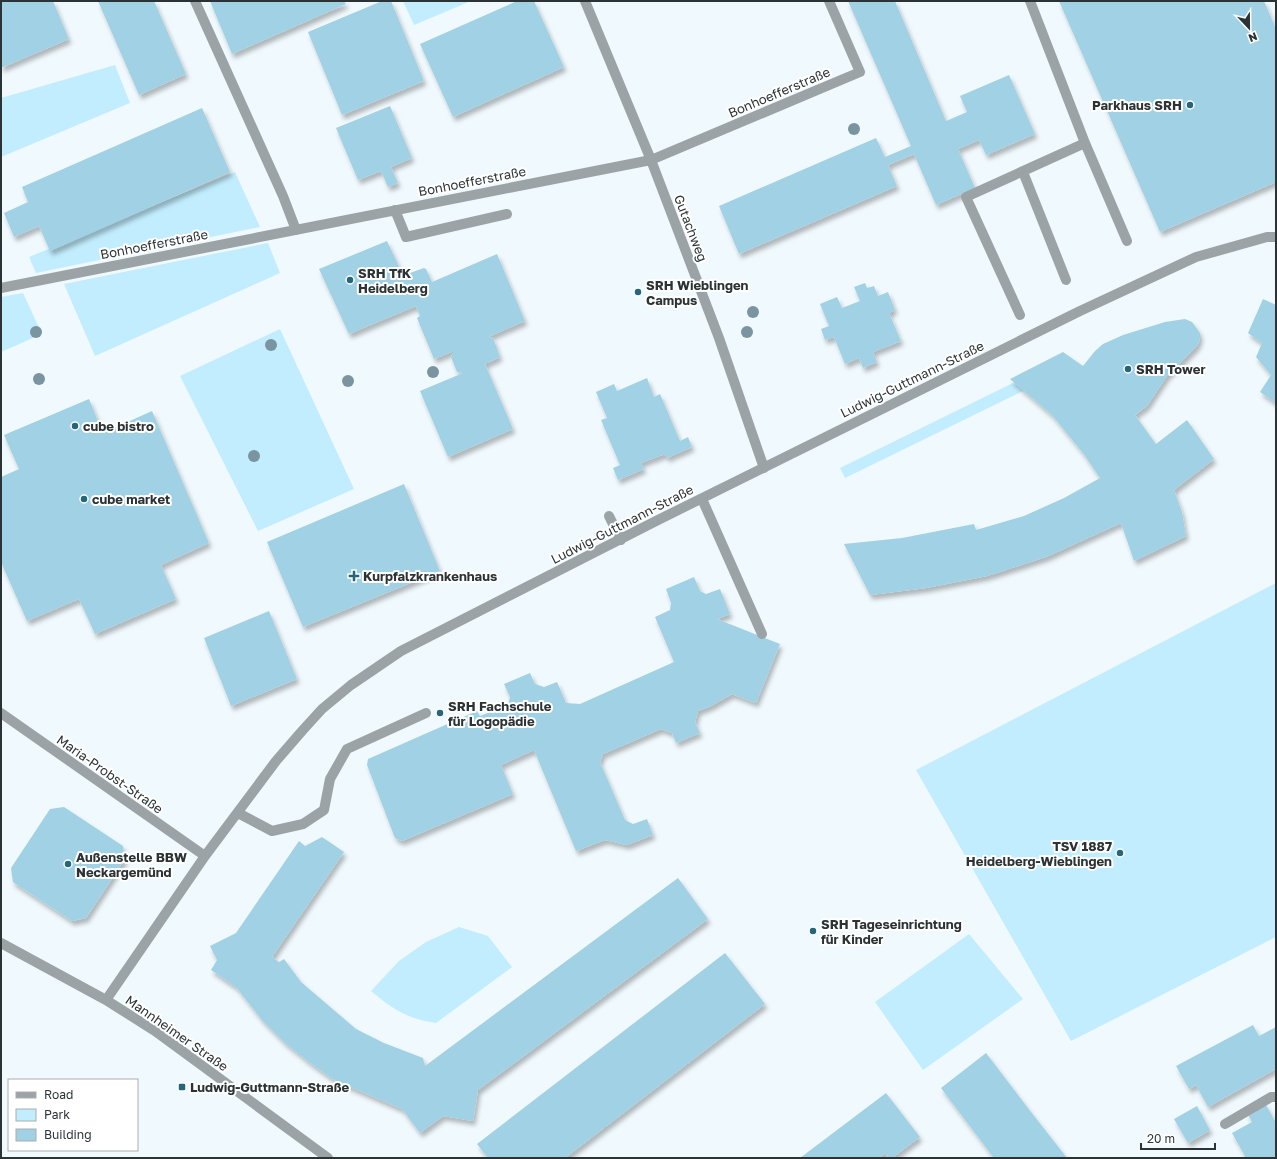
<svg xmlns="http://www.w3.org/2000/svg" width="1277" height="1159" viewBox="0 0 1277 1159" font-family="'Golos Text',sans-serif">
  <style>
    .green { fill: #c1edfe }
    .building { fill: #a0d1e4; filter: url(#shadow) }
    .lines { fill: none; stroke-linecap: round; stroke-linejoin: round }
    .minor { stroke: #9ca3a6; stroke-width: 10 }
    .tree { fill: #7a959f }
    .poi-dot { fill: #26667b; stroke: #fff; stroke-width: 1.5 }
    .labels { text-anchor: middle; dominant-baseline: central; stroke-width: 4; stroke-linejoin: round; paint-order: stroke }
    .street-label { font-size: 13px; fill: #2c3335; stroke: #fff }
    .poi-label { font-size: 13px; font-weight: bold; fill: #2c3335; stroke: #fff; text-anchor: start }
  </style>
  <defs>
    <filter id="shadow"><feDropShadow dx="2.5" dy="4.5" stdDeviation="2" flood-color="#0004"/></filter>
  </defs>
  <rect width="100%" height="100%" fill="#f0f9fd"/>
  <path class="green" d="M 403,1 L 471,1 L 414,25 Z
    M 115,65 L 130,103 L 1,157 L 1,98 Z
    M 235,172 L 260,227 L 36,273 L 29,257 Z
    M 268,243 L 280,273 L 95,356 L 64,284 Z
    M 23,293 L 42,334 L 1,352 L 1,297 Z
    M 280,329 L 354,489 L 258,531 L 180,376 Z
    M 1015,382 L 1025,390 L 845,478 L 840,468 Z
    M 1276,583 L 1276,937 L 1071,1041 L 916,770 Z
    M 459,927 L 488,936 L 512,967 L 436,1023 C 408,1019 392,1009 371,991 L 399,961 L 426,942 Z
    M 969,934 L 1023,999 L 923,1070 L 875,1002 Z"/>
  <path class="building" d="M 1,1 L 53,1 L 69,39 L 1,68 Z
    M 98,1 L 154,1 L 186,74 L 139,95 Z
    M 210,1 L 344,1 L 346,4 L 232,54 Z
    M 382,1 L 391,1 L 424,81 L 342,115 L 308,32 Z
    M 517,1 L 534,1 L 564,67 L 453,117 L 420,44 Z
    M 848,1 L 895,1 L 946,121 L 967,112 L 960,96 L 1009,75 L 1035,134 L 986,155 L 979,140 L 958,149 L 975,188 L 936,205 L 914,154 L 888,165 L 897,186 L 739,254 L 719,206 L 876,138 L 885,157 L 911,146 Z
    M 1059,1 L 1264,1 L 1276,29 L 1276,182 L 1160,232 Z
    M 390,106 L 412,158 L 391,167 L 398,183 L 388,187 L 381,171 L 358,180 L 336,128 Z
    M 202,108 L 230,172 L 50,251 L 39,226 L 14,237 L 4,213 L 28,202 L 22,187 Z
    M 387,241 L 405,279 L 407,274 L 424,268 L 426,269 L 432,282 L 497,254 L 525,321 L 488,337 L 493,338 L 500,357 L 485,364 L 513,429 L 448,457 L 420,391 L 463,373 L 457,372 L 451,357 L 454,351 L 434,359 L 417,318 L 420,316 L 416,306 L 349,334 L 319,269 Z
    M 865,283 L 867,288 L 874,286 L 878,296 L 888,292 L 895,310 L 889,313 L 901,341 L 873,352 L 877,362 L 863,368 L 859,358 L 845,364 L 834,337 L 825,340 L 821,329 L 829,326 L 820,304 L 837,297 L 842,308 L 860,301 L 854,287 Z
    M 1263,299 L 1276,305 L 1276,403 L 1260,392 L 1271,375 L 1256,357 L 1262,343 L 1248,333 Z
    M 1185,319 L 1192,322 L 1200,333 L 1200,339 L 1197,346 L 1167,376 L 1147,406 L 1135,415 L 1156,444 L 1187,420 L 1214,459 L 1174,490 L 1182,512 L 1186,536 L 1134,561 L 1121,523 L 1046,557 L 987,576 L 926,588 L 870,595 L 844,544 L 902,538 L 974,524 L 976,530 L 1024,516 L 1064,498 L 1100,478 L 1083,453 L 1052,415 L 1010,379 L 1063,352 L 1083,366 L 1095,351 L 1103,344 L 1123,335 L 1165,322 Z
    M 647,378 L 654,397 L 660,394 L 680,441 L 688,437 L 692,447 L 667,458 L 665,454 L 641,463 L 644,469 L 618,480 L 613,468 L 620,465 L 601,420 L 607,418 L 596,392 L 614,384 L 617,391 Z
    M 89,399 L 103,433 L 152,411 L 209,543 L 161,565 L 176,599 L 95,634 L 79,599 L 27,621 L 1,562 L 1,477 L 19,469 L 4,435 Z
    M 404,484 L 440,571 L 303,627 L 267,542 Z
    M 694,577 L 700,591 L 706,594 L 720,589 L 730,614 L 717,619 L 780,644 L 756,703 L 732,694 L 711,706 L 698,711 L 695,722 L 700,733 L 676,743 L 672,733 L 661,729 L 603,754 L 600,762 L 625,820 L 633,824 L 647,819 L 653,835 L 627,845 L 605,840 L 576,851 L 534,750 L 501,765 L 513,794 L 402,841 L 395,838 L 367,765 L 368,759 L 477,711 L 480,716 L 508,705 L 510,697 L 504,684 L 530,673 L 535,684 L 544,687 L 557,682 L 566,703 L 580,704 L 674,662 L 655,617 L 670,610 L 671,603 L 666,589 Z
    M 269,611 L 297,679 L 231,706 L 204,638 Z
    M 64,807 L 123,846 L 125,859 L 86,918 L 72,921 L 13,882 L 11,868 L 50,809 Z
    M 322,837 L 344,852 L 272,957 L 279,962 L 284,959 L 301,982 L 356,1029 L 384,1043 L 423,1058 L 425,1066 L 678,878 L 708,919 L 478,1090 L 473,1121 L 443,1116 L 420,1133 L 402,1109 L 334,1080 L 309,1062 L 285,1043 L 262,1020 L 236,987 L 211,970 L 217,960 L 210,946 L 236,933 L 299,841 L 305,846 Z
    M 725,953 L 765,1004 L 565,1158 L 488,1158 L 477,1144 Z
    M 1253,1025 L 1259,1036 L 1276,1027 L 1276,1069 L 1208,1107 L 1196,1085 L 1189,1089 L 1176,1066 Z
    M 986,1053 L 1031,1112 L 1067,1158 L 994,1158 L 941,1088 Z
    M 886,1093 L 920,1137 L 892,1158 L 889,1158 L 885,1153 L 879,1158 L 800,1158 Z
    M 1265,1103 L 1276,1123 L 1276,1158 L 1246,1158 L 1232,1133 L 1252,1122 L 1247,1113 Z
    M 1197,1106 L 1210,1130 L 1188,1143 L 1174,1119 Z"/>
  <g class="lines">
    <path class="minor" d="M 195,1 L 283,196 L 296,230
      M 585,1 L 651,160 L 719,338 L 764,468
      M 1030,1 L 1085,143 L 1127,241
      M 1023,172 L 1066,280
      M 395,210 L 406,237 L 507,214
      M 1,288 L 651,160 L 860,72 L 829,1
      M 1020,315 L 966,197 L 1085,143
      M 702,499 L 762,634
      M 609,516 L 621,540
      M 1,713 L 205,856
      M 238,813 L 272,831 L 303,824 L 324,810 L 330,779 L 347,749 L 426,713
      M 1,943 L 106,1000 L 155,1031 L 328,1158
      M 106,1000 L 205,856 L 276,761 L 302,731 L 322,709 L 351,685 L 401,651 L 658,520 L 1080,311 L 1196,257 L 1267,237 L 1276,237
      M 1225,1124 L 1271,1097 L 1276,1097"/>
  </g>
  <g class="tree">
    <circle cx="854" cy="129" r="6"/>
    <circle cx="753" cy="312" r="6"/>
    <circle cx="36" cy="332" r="6"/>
    <circle cx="747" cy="332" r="6"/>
    <circle cx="271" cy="345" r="6"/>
    <circle cx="433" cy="372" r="6"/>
    <circle cx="39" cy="379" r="6"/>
    <circle cx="348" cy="381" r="6"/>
    <circle cx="254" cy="456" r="6"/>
  </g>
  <g class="poi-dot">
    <circle cx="1190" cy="105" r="4"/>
    <circle cx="350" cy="280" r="4"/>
    <circle cx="638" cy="292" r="4"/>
    <circle cx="1128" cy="369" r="4"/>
    <circle cx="75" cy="426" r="4"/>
    <circle cx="84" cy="499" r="4"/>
    <path d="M352 570h4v4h4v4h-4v4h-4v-4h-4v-4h4z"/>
    <circle cx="440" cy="713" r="4"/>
    <circle cx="1120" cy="853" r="4"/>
    <circle cx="68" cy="864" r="4"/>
    <circle cx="813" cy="931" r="4"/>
    <rect x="178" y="1083" width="8" height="8" rx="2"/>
  </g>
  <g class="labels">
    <g class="street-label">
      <text transform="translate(779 92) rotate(-23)">Bonhoefferstraße</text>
      <text transform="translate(472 181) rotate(-11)">Bonhoefferstraße</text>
      <text transform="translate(691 228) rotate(69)">Gutachweg</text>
      <text transform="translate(154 244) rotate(-11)">Bonhoefferstraße</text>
      <text transform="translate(912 379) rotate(-26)">Ludwig-Guttmann-Straße</text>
      <text transform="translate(622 524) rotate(-27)">Ludwig-Guttmann-Straße</text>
      <text transform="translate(110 774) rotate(35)">Maria-Probst-Straße</text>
      <text transform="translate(177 1033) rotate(35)">Mannheimer Straße</text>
    </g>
    <g class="poi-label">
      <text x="1182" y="105" text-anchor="end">Parkhaus SRH</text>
      <text x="358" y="273">SRH TfK<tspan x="358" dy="15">Heidelberg</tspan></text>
      <text x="646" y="285">SRH Wieblingen<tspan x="646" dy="15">Campus</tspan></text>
      <text x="1136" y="369">SRH Tower</text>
      <text x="83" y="426">cube bistro</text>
      <text x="92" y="499">cube market</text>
      <text x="363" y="576">Kurpfalzkrankenhaus</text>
      <text x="448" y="706">SRH Fachschule<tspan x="448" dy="15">für Logopädie</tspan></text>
      <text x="1112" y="846" text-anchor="end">TSV 1887<tspan x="1112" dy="15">Heidelberg-Wieblingen</tspan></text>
      <text x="76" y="857">Außenstelle BBW<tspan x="76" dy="15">Neckargemünd</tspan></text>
      <text x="821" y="924">SRH Tageseinrichtung<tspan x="821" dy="15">für Kinder</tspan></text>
      <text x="190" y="1087">Ludwig-Guttmann-Straße</text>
    </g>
  </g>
  <rect width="1277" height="1159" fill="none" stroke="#2c3335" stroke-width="4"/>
  <rect x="8" y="1079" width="130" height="72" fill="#ffffff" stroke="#abadae"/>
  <rect x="16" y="1092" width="20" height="6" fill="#9ca3a6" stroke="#abadae"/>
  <text x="44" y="1099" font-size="12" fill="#2c3335">Road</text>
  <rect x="16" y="1109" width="20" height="12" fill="#c1edfe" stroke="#abadae"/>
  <text x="44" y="1119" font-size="12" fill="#2c3335">Park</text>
  <rect x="16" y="1129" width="20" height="12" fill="#a0d1e4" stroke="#abadae"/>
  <text x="44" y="1139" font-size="12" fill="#2c3335">Building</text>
  <g transform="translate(1249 28) rotate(158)" stroke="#ffffff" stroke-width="3" paint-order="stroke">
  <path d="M0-3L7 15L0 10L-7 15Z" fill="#2c3335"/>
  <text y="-6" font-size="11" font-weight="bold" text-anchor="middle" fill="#2c3335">N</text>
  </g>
  <path d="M1141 1143v6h74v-6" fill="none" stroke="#2c3335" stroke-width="2"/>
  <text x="1147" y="1143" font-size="12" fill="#2c3335" stroke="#ffffff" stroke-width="3" paint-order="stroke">20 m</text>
</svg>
